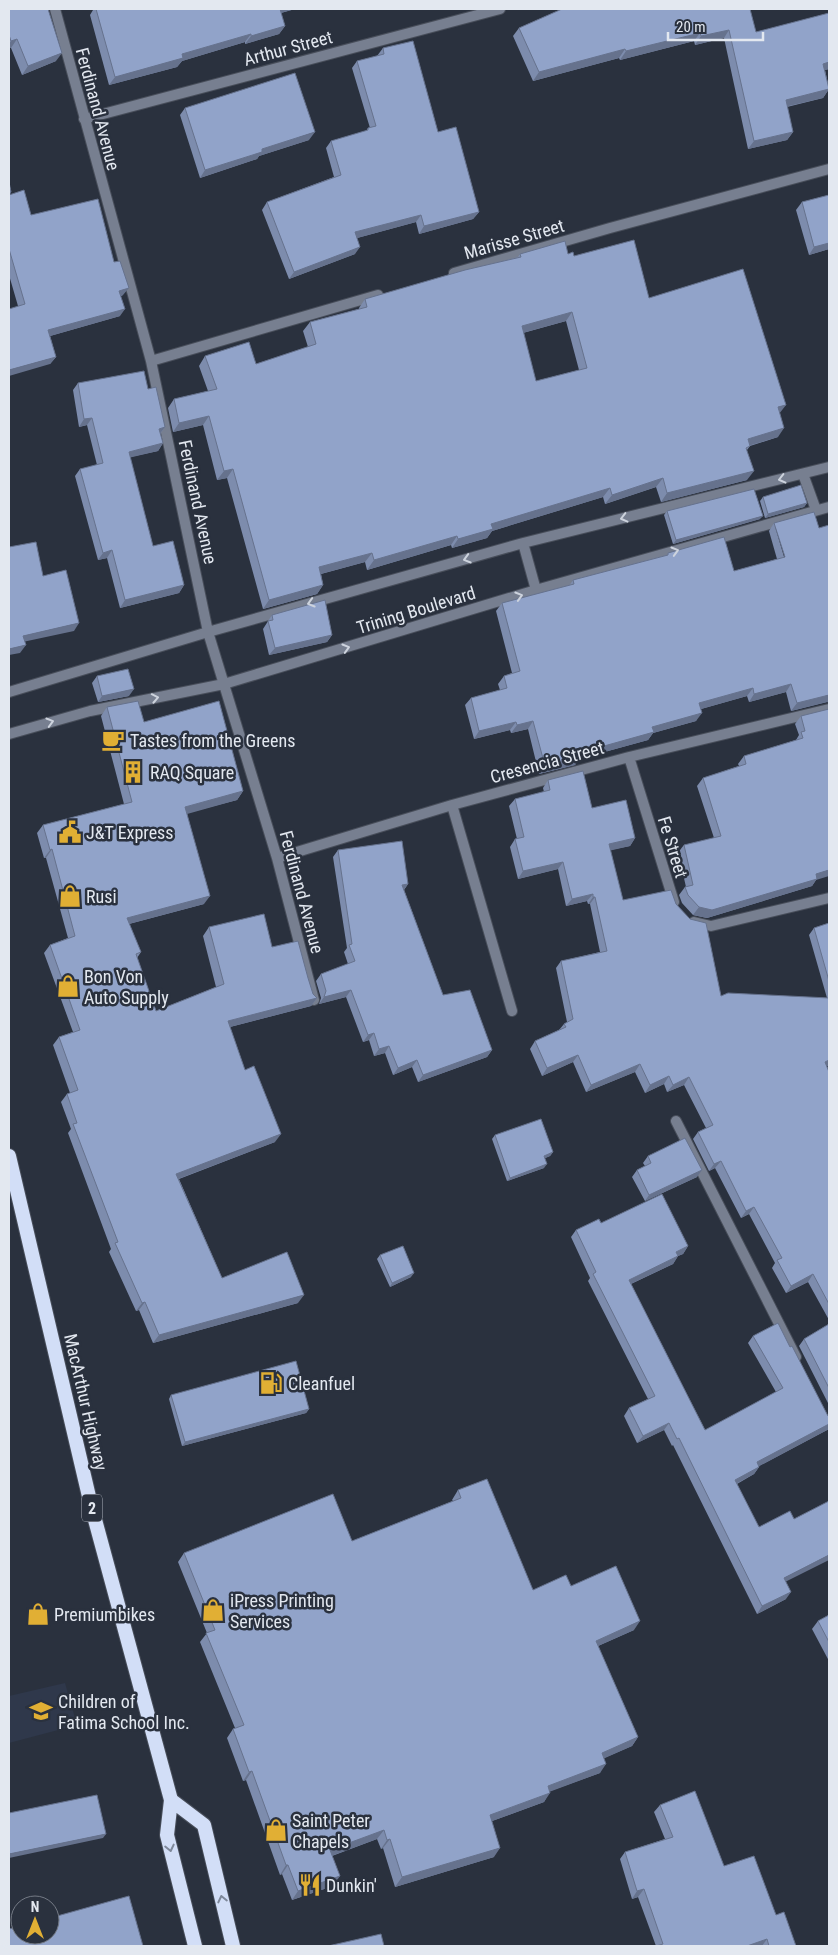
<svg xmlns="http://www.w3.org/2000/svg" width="838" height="1955" viewBox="0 0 838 1955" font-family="'Roboto Condensed',sans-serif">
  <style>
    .built { fill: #2f384b }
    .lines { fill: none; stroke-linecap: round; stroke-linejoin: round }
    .minor-casing { stroke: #484e5a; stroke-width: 12 }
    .trunk-casing { stroke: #484e5a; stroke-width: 16 }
    .minor { stroke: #777f90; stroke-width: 10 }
    .trunk { stroke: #d2def7; stroke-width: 14 }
    .wall { fill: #7d8cad; fill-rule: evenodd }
    .shaded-wall { fill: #66728d }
    .building { fill: #91a3c9; stroke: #66728d; fill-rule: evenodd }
    .oneway { stroke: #cdd3dd }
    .oneway2 { stroke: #7e889a }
    .labels { text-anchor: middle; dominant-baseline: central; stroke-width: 5; stroke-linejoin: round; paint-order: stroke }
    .shield { fill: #2a313e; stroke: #acb1bb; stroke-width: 1 }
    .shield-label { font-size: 16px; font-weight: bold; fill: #e3e8f0 }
    .street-label { font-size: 18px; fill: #e3e8f0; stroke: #2a313e }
    .poi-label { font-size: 18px; fill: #e3e8f0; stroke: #2a313e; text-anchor: start }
  </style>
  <rect width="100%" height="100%" fill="#2a313e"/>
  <path class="built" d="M 65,1683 L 77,1725 L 9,1743 L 9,1696 Z"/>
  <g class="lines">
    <defs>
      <path id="minor" d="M 55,9 L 151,361 L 208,632 L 277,858 L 314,1000
        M 84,119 L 500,9
        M 454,273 L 610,228 L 829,169
        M 151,361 L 378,295
        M 803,474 L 816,510
        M 523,543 L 536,590
        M 9,692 L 208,632 L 523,543 L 829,467
        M 9,734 L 90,711 L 224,684 L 536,590 L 829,507
        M 629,757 L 674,902
        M 452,805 L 512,1011
        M 277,858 L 452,805 L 629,757 L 829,709
        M 694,922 L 711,926 L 829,898
        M 676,1121 L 796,1357"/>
      <path id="trunk" d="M 9,1156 L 91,1505 L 171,1800 L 167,1835 L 195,1946
        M 171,1800 L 204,1825 L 233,1946"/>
    </defs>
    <use href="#minor" class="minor-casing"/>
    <use href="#trunk" class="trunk-casing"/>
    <use href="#minor" class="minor"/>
    <use href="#trunk" class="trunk"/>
  </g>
  <path class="wall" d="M 9,9 L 56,61 L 22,75 L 11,48 L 9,48 Z
    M 93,9 L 295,9 L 281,13 L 285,26 L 279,34 L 245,44 L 245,42 L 182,61 L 177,67 L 109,85 L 90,15 L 93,10 Z
    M 562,9 L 756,32 L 829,13 L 829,69 L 825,70 L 829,89 L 823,98 L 787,107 L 793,132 L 787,140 L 748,149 L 724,38 L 695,45 L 694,41 L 620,60 L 619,58 L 533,81 L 513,36 L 519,28 Z
    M 383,48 L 438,132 L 479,212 L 473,219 L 419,234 L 416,222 L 357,238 L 355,254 L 289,279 L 262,210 L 267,202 L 334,177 L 326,148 L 331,141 L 366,131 L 368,128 L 370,128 L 352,68 L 357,61 L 377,56 Z
    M 185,108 L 309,140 L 259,156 L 257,159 L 200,178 L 180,115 Z
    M 9,182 L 11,192 L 10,195 L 31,215 L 114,262 L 123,295 L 121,296 L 120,316 L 50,336 L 56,357 L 50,364 L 18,306 L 9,275 Z
    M 829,195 L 829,249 L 809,255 L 796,210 L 802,202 Z
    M 520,254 L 568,254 L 649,298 L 779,413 L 778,437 L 750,446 L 747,450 L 747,480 L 661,502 L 656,487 L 605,504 L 603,497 L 492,531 L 487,538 L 452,548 L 451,545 L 367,570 L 365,562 L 321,574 L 323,585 L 317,594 L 263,609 L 227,478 L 217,480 L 203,425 L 173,432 L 168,408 L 174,399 L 208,391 L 199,366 L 205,356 L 256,364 L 308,347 L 303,331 L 310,322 L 359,309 L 359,308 L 365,299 L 518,257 ZM 566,321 L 579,370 L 536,381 L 523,333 Z
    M 78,383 L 148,389 L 165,427 L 160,434 L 163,443 L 158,451 L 130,457 L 153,546 L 184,585 L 179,593 L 120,608 L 107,558 L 98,560 L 75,476 L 80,469 L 97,465 L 87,425 L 79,427 L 73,390 Z
    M 763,497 L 807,503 L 804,507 L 765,518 L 760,501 Z
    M 667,511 L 760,519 L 673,544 L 664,515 Z
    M 774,523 L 827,702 L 791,711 L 786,692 L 749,702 L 747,696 L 701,709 L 696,721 L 653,733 L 648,740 L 579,759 L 575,765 L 539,774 L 528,729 L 511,733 L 510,730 L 474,739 L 465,705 L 471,698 L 500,690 L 498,684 L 504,676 L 512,673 L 496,611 L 502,603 L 569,586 L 573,580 L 667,555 L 668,553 L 734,571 L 777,559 L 769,531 Z
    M 272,615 L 332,635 L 327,642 L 269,655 L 263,629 Z
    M 97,676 L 129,696 L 98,702 L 92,683 Z
    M 107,707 L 144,722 L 243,791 L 237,800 L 187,813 L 204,904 L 129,924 L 141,952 L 137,958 L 156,1011 L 216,987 L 203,936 L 209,927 L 272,947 L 308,978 L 313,994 L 317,998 L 311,1006 L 230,1027 L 245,1070 L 275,1142 L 179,1179 L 222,1278 L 298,1303 L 153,1343 L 139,1310 L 136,1311 L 109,1252 L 111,1249 L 68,1133 L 71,1129 L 61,1102 L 67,1094 L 70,1093 L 53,1045 L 59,1037 L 73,1032 L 44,953 L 50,945 L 68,938 L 46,858 L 44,858 L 37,833 L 43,825 L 124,804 L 101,716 Z
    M 829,709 L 816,880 L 812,886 L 707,918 L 693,915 L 682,903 L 679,895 L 685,887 L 686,887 L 678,852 L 684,845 L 714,838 L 697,786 L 703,778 L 739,766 L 738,764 L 744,756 L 796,740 L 799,735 L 795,724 L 801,716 Z
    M 548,780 L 592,808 L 635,838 L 630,846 L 610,850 L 623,900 L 676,904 L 721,996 L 827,998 L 809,935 L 814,928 L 829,923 L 829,1065 L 827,1066 L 829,1072 L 829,1320 L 808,1282 L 786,1293 L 772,1268 L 775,1263 L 749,1214 L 741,1218 L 715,1168 L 709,1171 L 693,1139 L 698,1132 L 706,1128 L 684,1085 L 667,1092 L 664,1084 L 645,1093 L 635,1072 L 586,1092 L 573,1062 L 542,1076 L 530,1049 L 535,1041 L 559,1030 L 564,1024 L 567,1022 L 556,968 L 561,961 L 600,952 L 590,904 L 588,904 L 587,901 L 566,906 L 558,869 L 518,879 L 510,847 L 515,839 L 517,839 L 509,806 L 515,799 L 544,792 L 543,788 Z
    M 338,850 L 408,884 L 404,890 L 443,995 L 492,1050 L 487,1057 L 418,1082 L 412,1067 L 393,1075 L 385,1053 L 374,1056 L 369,1040 L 363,1042 L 346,997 L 319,1004 L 321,998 L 316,981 L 321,974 L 348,964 L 344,952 L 347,948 L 333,857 Z
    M 495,1135 L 553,1152 L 550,1156 L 545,1158 L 544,1168 L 507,1181 L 492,1139 Z
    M 648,1156 L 697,1177 L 645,1201 L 632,1177 L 637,1170 L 645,1166 L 643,1163 Z
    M 601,1223 L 688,1246 L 683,1254 L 678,1256 L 673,1264 L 631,1284 L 705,1430 L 776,1392 L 748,1343 L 753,1336 L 829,1417 L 829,1429 L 759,1466 L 759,1467 L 754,1474 L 737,1484 L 786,1581 L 786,1599 L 757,1614 L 673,1445 L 672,1446 L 664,1430 L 637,1443 L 624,1416 L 629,1408 L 648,1399 L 588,1281 L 590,1278 L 571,1237 L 576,1230 Z
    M 380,1255 L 411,1277 L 390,1287 L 377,1259 Z
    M 829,1324 L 829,1405 L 799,1346 L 804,1339 Z
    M 171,1395 L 309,1409 L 306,1413 L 182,1446 L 169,1399 Z
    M 458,1490 L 533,1590 L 571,1586 L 634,1630 L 598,1646 L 638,1737 L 632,1746 L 604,1758 L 600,1773 L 550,1791 L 544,1802 L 492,1821 L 494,1857 L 395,1887 L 383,1848 L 381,1849 L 377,1839 L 332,1856 L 333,1886 L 292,1900 L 282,1874 L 280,1875 L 246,1780 L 243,1781 L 227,1738 L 233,1729 L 235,1728 L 200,1642 L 207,1633 L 178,1562 L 184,1553 L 352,1541 L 453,1501 L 452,1500 Z
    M 829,1615 L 829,1661 L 812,1629 L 818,1621 Z
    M 660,1805 L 776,1915 L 796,1946 L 656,1946 L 638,1897 L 632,1899 L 620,1859 L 625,1852 L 665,1839 L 654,1812 Z"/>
  <path class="shaded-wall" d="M 278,9 L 295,9 L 273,15 Z
    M 285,26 L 279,34 L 245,44 L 251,36 Z
    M 729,30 L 724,38 L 695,45 L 701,36 Z
    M 700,33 L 694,41 L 620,60 L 626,51 Z
    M 251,34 L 245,42 L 182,61 L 177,67 L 109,85 L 115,77 L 182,54 Z
    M 17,39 L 11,48 L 9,48 L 9,44 L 11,41 Z
    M 625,49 L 619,58 L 533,81 L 539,72 Z
    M 62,53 L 56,61 L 22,75 L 28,66 Z
    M 829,62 L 829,69 L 817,72 L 823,64 Z
    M 829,89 L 823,98 L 780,108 L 786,100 Z
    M 315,132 L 309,140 L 259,156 L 257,159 L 200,178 L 205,170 L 262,149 Z
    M 793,132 L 787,140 L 748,149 L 754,141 Z
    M 479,212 L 473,219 L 419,234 L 424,226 Z
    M 421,215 L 416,222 L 350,240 L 355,232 Z
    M 829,243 L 829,249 L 809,255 L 814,247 Z
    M 360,247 L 355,254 L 289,279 L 294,272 Z
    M 129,288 L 123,295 L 114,299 L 119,291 Z
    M 125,309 L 120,316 L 43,338 L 48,330 Z
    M 572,312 L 566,321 L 515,335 L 522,326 Z
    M 56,357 L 50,364 L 9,376 L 9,370 Z
    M 786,405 L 779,414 L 778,407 Z
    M 209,416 L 203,425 L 173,432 L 179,423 Z
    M 92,418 L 87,425 L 79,427 L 84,419 Z
    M 165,427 L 159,435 L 159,429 Z
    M 784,428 L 778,437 L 741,448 L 748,439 Z
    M 163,443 L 158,451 L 124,459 L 129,452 Z
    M 233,469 L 227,478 L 217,480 L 224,471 Z
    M 754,471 L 747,480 L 661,502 L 667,493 Z
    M 663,478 L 656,487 L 605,504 L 612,495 Z
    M 610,488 L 603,497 L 492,531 L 487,538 L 452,548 L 458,539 L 491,524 Z
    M 807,503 L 804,507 L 765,518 L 768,514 Z
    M 763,516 L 760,519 L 673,544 L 676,540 Z
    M 457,536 L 451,545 L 367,570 L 374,560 Z
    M 112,550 L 107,558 L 98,560 L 103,553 Z
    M 372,553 L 365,562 L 313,576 L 319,567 Z
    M 184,585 L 179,593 L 120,608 L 125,600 Z
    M 323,585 L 317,594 L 263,609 L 269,600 Z
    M 79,623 L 74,631 L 18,643 L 23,636 Z
    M 332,635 L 327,642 L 269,655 L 275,648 Z
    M 26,645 L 20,653 L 9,655 L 9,649 Z
    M 791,684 L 786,692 L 749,702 L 754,694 Z
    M 753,688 L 747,696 L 694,711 L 699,703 Z
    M 134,689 L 129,696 L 98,702 L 102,696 Z
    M 829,695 L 829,703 L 827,702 L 791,711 L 797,703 Z
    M 702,713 L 696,721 L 653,733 L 648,740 L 579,759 L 575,765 L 539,774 L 545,766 L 579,753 L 652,727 Z
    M 533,721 L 528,729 L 511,733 L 517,725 Z
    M 516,722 L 510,730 L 474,739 L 479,731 Z
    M 243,791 L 237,800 L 180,816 L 185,807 Z
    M 635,838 L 630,846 L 604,852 L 609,844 Z
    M 52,849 L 46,858 L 44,858 L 50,850 Z
    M 563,862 L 558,869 L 518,879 L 523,871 Z
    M 829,870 L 829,876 L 816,880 L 812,886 L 707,918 L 693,915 L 699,907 Z
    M 408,884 L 403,891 L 402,885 Z
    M 593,894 L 587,901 L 566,906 L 572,899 Z
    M 210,896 L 204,904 L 121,926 L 127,918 Z
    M 593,897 L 595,897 L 590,904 L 588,904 Z
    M 351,990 L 346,997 L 319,1004 L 324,997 Z
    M 317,998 L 311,1006 L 222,1029 L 228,1021 Z
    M 374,1033 L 369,1040 L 363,1042 L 368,1035 Z
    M 389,1046 L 385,1053 L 374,1056 L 379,1049 Z
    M 492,1050 L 487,1057 L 418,1082 L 423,1075 Z
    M 578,1055 L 573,1062 L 542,1076 L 547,1068 Z
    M 417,1060 L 412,1067 L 393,1075 L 398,1068 Z
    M 829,1060 L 829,1065 L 820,1069 L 825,1062 Z
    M 640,1064 L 635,1072 L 586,1092 L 591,1085 Z
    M 669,1076 L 664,1084 L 645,1093 L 650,1085 Z
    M 689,1077 L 684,1085 L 667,1092 L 673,1085 Z
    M 281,1134 L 275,1142 L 170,1182 L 176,1174 Z
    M 553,1152 L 550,1156 L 541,1160 L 544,1156 Z
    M 721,1161 L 715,1168 L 709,1171 L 714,1164 Z
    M 547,1164 L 544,1168 L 507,1181 L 510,1178 Z
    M 702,1170 L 697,1177 L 645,1201 L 649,1195 Z
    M 754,1207 L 749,1214 L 741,1218 L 746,1211 Z
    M 688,1246 L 683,1254 L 670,1259 L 676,1252 Z
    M 678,1256 L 673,1264 L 624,1287 L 629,1280 Z
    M 414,1273 L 411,1277 L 390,1287 L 392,1283 Z
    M 813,1274 L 808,1282 L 786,1293 L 791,1286 Z
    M 304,1295 L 298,1303 L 153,1343 L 159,1335 Z
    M 145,1302 L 139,1310 L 136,1311 L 142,1303 Z
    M 309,1409 L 306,1413 L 182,1446 L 185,1442 Z
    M 669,1423 L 664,1430 L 637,1443 L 643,1436 Z
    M 829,1424 L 829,1429 L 752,1470 L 757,1462 Z
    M 759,1467 L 754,1474 L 730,1487 L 735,1480 Z
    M 829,1555 L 829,1560 L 779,1585 L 784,1578 Z
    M 791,1592 L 786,1599 L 757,1614 L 762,1606 Z
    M 640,1621 L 634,1630 L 589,1650 L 596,1641 Z
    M 638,1737 L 632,1746 L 596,1762 L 602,1753 Z
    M 606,1764 L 600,1773 L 541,1795 L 548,1786 Z
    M 252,1771 L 246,1780 L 243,1781 L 249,1772 Z
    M 550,1793 L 544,1802 L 484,1824 L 490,1815 Z
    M 384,1830 L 377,1839 L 323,1859 L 330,1850 Z
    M 106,1834 L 103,1838 L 9,1858 L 9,1854 Z
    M 390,1839 L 383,1848 L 381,1849 L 387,1840 Z
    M 500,1848 L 494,1857 L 395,1887 L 402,1877 Z
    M 286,1865 L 288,1865 L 282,1874 L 280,1875 Z
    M 340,1876 L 333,1886 L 292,1900 L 298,1891 Z
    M 644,1889 L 638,1897 L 632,1899 L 637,1891 Z
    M 767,1939 L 762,1946 L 747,1946 Z"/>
  <path class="building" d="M 9,9 L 48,9 L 62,53 L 28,66 L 17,39 L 11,41 L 9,35 Z
    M 96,9 L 280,9 L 285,26 L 251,36 L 251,34 L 182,54 L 183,58 L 115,77 Z
    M 562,9 L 750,9 L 756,32 L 829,13 L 829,62 L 823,64 L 829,89 L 786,100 L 793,132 L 754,141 L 729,30 L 701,36 L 700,33 L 626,51 L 625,49 L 539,72 L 519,28 Z
    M 413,41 L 438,132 L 456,127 L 479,212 L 424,226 L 421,215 L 355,232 L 360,247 L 294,272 L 267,202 L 341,175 L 331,141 L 368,130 L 368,128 L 376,126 L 357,61 L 384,54 L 383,48 Z
    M 295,73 L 315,132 L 262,149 L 262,152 L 205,170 L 185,108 Z
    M 9,182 L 11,192 L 9,193 Z
    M 24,190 L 31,215 L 98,199 L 114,262 L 120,261 L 129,288 L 119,291 L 125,309 L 48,330 L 56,357 L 9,370 L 9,309 L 25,304 L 9,249 L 9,195 Z
    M 829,195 L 829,243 L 814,247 L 802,202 Z
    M 634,240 L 649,298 L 743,269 L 786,405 L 778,407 L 784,428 L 748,439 L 750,446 L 746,448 L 754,471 L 667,493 L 663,478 L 612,495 L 610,488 L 491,524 L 493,529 L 458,539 L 457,536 L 374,560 L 372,553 L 319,567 L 323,585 L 269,600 L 233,469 L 224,471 L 209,416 L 179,423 L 174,399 L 217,389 L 205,356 L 249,342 L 256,364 L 316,344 L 310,322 L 367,307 L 365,299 L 465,270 L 521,257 L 520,254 L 565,241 L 568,254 L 573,252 L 574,256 ZM 572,312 L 587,368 L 536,381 L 522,326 Z
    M 144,371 L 148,389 L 156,387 L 165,427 L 159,429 L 163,443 L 129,452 L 153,546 L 173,541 L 184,585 L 125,600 L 112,550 L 103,553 L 80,469 L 103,463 L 92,418 L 84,419 L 78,383 Z
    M 801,485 L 807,503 L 768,514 L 763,497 Z
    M 754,489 L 763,516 L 676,540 L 667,511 Z
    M 814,512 L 819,528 L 829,525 L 829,695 L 797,703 L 791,684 L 754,694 L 753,688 L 699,703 L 702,713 L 652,727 L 654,732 L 579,753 L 580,757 L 545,766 L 533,721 L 517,725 L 516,722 L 479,731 L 471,698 L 507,688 L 504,676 L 520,671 L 502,603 L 574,584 L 573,580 L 668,555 L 668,553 L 724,537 L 734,571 L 785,557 L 774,523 Z
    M 36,542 L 43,576 L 66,570 L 79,623 L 23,636 L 26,645 L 9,649 L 9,547 Z
    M 325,600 L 332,635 L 275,648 L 268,621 L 273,620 L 272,615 Z
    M 128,669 L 134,689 L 102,696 L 97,676 Z
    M 138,701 L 144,722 L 219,701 L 243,791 L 185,807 L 210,896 L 127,918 L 141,952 L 136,954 L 156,1011 L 224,984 L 209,927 L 264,914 L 272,947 L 298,941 L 308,978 L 313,994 L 317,998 L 228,1021 L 245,1070 L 254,1066 L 281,1134 L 176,1174 L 222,1278 L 287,1252 L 304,1295 L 159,1335 L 145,1302 L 142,1303 L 115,1243 L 118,1242 L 73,1124 L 77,1123 L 67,1094 L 78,1090 L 59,1037 L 80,1030 L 50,945 L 75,936 L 52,849 L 50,850 L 43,825 L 132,802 L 107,707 Z
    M 829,709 L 829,870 L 816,874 L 817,879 L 712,910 L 699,907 L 688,895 L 685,887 L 693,885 L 684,845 L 721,836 L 703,778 L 746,764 L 744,756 L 803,738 L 801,732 L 805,731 L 801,716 Z
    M 583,771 L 592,808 L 626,800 L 635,838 L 609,844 L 623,900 L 671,890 L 676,904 L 690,919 L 706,923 L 721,996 L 728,993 L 829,998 L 829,1060 L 825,1062 L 829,1072 L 829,1304 L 813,1274 L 791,1286 L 777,1260 L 782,1258 L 754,1207 L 746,1211 L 721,1161 L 714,1164 L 698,1132 L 713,1125 L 689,1077 L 673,1085 L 669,1076 L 650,1085 L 640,1064 L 591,1085 L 578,1055 L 547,1068 L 535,1041 L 566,1027 L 564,1024 L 573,1019 L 561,961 L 607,951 L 595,897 L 593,897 L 593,894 L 572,899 L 563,862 L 523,871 L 515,839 L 524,837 L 515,799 L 550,790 L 548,780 Z
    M 402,841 L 408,884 L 402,885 L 443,995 L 470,990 L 492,1050 L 423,1075 L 417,1060 L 398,1068 L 389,1046 L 379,1049 L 374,1033 L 368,1035 L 351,990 L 324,997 L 326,991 L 321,974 L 355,961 L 349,945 L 352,944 L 338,850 Z
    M 829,923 L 829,981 L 814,928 Z
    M 541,1119 L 553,1152 L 544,1156 L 547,1164 L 510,1178 L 495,1135 Z
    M 685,1138 L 702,1170 L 649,1195 L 637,1170 L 651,1163 L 648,1156 Z
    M 662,1194 L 688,1246 L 676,1252 L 678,1256 L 629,1280 L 705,1430 L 783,1388 L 753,1336 L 778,1323 L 790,1347 L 792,1346 L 828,1416 L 829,1417 L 829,1424 L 757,1462 L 759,1467 L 735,1480 L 759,1527 L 790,1511 L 794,1519 L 829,1501 L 829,1555 L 784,1578 L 791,1592 L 762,1606 L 679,1438 L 677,1439 L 669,1423 L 643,1436 L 629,1408 L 655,1396 L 593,1274 L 596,1272 L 576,1230 L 599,1219 L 601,1223 Z
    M 403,1246 L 414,1273 L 392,1283 L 380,1255 Z
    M 829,1324 L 829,1388 L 804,1339 Z
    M 296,1361 L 309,1409 L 185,1442 L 171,1395 Z
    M 487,1479 L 533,1590 L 566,1575 L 571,1586 L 616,1566 L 640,1621 L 596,1641 L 638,1737 L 602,1753 L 606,1764 L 548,1786 L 550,1793 L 490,1815 L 500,1848 L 402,1877 L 390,1839 L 387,1840 L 384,1830 L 330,1850 L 340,1876 L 298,1891 L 288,1865 L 286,1865 L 252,1771 L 249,1772 L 233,1729 L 244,1725 L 206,1633 L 215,1630 L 184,1553 L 333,1494 L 352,1541 L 461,1498 L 458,1490 Z
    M 829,1615 L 829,1642 L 818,1621 Z
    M 695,1791 L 724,1866 L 754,1856 L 776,1915 L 784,1912 L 796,1946 L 769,1946 L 767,1939 L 747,1946 L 656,1946 L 663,1944 L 644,1889 L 637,1891 L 625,1852 L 673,1837 L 660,1805 Z
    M 97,1795 L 106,1834 L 9,1854 L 9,1813 Z
    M 129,1896 L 143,1946 L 9,1946 L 9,1929 L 20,1926 L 20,1935 L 50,1935 L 50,1918 Z
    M 381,1934 L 384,1946 L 328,1946 Z"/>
  <defs><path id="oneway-chevron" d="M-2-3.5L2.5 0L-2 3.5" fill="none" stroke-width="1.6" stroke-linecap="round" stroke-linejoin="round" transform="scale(1.25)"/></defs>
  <g class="oneway">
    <use href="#oneway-chevron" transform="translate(782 479) rotate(166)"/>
    <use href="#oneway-chevron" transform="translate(624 518) rotate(166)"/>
    <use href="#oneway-chevron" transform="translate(675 551) rotate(-16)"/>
    <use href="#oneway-chevron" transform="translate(467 559) rotate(164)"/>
    <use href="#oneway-chevron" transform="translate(519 596) rotate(-17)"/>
    <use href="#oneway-chevron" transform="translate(311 603) rotate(164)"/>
    <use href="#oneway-chevron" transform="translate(346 648) rotate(-16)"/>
    <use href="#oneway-chevron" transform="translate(155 698) rotate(-11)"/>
    <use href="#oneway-chevron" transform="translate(50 722) rotate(-16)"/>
  </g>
  <g class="oneway2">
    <use href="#oneway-chevron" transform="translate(170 1848) rotate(77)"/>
    <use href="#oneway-chevron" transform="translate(222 1899) rotate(-103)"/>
  </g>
  <defs>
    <symbol id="cafe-bare" viewBox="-9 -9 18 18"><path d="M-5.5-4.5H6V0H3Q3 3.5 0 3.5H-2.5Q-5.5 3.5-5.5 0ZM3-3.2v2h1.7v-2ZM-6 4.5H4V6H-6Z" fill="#e1af34" stroke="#2a313e" stroke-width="2.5" paint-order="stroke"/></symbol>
    <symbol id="building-bare" viewBox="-9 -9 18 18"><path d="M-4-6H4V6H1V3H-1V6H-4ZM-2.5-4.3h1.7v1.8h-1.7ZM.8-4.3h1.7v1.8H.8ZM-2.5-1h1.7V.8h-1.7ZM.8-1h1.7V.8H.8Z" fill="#e1af34" stroke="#2a313e" stroke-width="2.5" paint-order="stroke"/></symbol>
    <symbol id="civic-bare" viewBox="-9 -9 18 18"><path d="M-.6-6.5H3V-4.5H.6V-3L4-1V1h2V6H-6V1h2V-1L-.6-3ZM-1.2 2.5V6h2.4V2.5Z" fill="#e1af34" stroke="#2a313e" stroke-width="2.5" paint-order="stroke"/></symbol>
    <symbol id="shop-bare" viewBox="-9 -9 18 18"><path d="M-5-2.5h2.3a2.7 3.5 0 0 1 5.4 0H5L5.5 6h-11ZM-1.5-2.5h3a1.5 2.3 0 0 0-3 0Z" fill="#e1af34" stroke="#2a313e" stroke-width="2.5" paint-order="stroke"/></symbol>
    <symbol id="fuel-bare" viewBox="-9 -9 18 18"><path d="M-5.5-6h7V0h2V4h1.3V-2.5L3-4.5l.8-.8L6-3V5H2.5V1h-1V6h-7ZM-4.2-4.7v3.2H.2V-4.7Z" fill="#e1af34" stroke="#2a313e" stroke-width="2.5" paint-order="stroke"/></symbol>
    <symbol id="school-bare" viewBox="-9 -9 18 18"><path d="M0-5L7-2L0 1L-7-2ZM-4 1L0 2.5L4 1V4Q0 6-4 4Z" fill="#e1af34" stroke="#2a313e" stroke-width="2.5" paint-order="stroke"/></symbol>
    <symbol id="restaurant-bare" viewBox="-9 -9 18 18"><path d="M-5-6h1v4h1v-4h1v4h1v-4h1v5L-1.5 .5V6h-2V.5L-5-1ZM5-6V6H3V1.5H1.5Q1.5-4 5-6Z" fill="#e1af34" stroke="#2a313e" stroke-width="2.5" paint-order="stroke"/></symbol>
  </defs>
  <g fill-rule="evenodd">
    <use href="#cafe-bare" x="97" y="724" width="32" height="32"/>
    <use href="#building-bare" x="117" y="756" width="32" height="32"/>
    <use href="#civic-bare" x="54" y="816" width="32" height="32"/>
    <use href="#shop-bare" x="54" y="880" width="32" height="32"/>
    <use href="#shop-bare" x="52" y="970" width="32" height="32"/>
    <use href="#fuel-bare" x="255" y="1367" width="32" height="32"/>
    <use href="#shop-bare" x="197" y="1594" width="32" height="32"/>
    <use href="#shop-bare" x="22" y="1598" width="32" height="32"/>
    <use href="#school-bare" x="25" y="1695" width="32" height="32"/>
    <use href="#shop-bare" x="260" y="1814" width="32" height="32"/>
    <use href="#restaurant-bare" x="294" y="1869" width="32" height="32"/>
  </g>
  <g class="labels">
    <rect class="shield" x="82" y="1494.5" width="20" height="27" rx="4"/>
    <g class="shield-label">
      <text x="92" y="1508">2</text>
    </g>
    <g class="street-label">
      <text transform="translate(288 48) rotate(-15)">Arthur Street</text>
      <text transform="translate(98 109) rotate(75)">Ferdinand Avenue</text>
      <text transform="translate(514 239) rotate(-16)">Marisse Street</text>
      <text transform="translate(198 502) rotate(78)">Ferdinand Avenue</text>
      <text transform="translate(416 610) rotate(-17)">Trining Boulevard</text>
      <text transform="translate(547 762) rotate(-15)">Cresencia Street</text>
      <text transform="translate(673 847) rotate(73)">Fe Street</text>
      <text transform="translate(302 892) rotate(75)">Ferdinand Avenue</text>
      <text transform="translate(86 1402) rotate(77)">MacArthur Highway</text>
    </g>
    <g class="poi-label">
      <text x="130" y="740">Tastes from the Greens</text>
      <text x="150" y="772">RAQ Square</text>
      <text x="86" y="832">J&amp;T Express</text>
      <text x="86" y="896">Rusi</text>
      <text x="84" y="976">Bon Von<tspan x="84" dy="21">Auto Supply</tspan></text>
      <text x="288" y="1383">Cleanfuel</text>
      <text x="230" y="1600">iPress Printing<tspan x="230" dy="21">Services</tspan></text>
      <text x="54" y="1614">Premiumbikes</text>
      <text x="58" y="1701">Children of<tspan x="58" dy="21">Fatima School Inc.</tspan></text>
      <text x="292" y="1820">Saint Peter<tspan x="292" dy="21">Chapels</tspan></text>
      <text x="326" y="1885">Dunkin'</text>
    </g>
  </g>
  <rect width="838" height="1955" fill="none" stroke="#e3e8f0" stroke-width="20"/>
  <g transform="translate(35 1920)"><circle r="24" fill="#2a313e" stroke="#747a85"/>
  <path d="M0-4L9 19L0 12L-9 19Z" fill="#e1af34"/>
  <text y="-8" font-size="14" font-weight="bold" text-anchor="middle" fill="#e3e8f0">N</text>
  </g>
  <path d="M668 32v8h95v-8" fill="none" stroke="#e3e8f0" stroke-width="2.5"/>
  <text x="676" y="32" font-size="15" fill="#e3e8f0" stroke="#2a313e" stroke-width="4" paint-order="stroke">20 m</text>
</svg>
